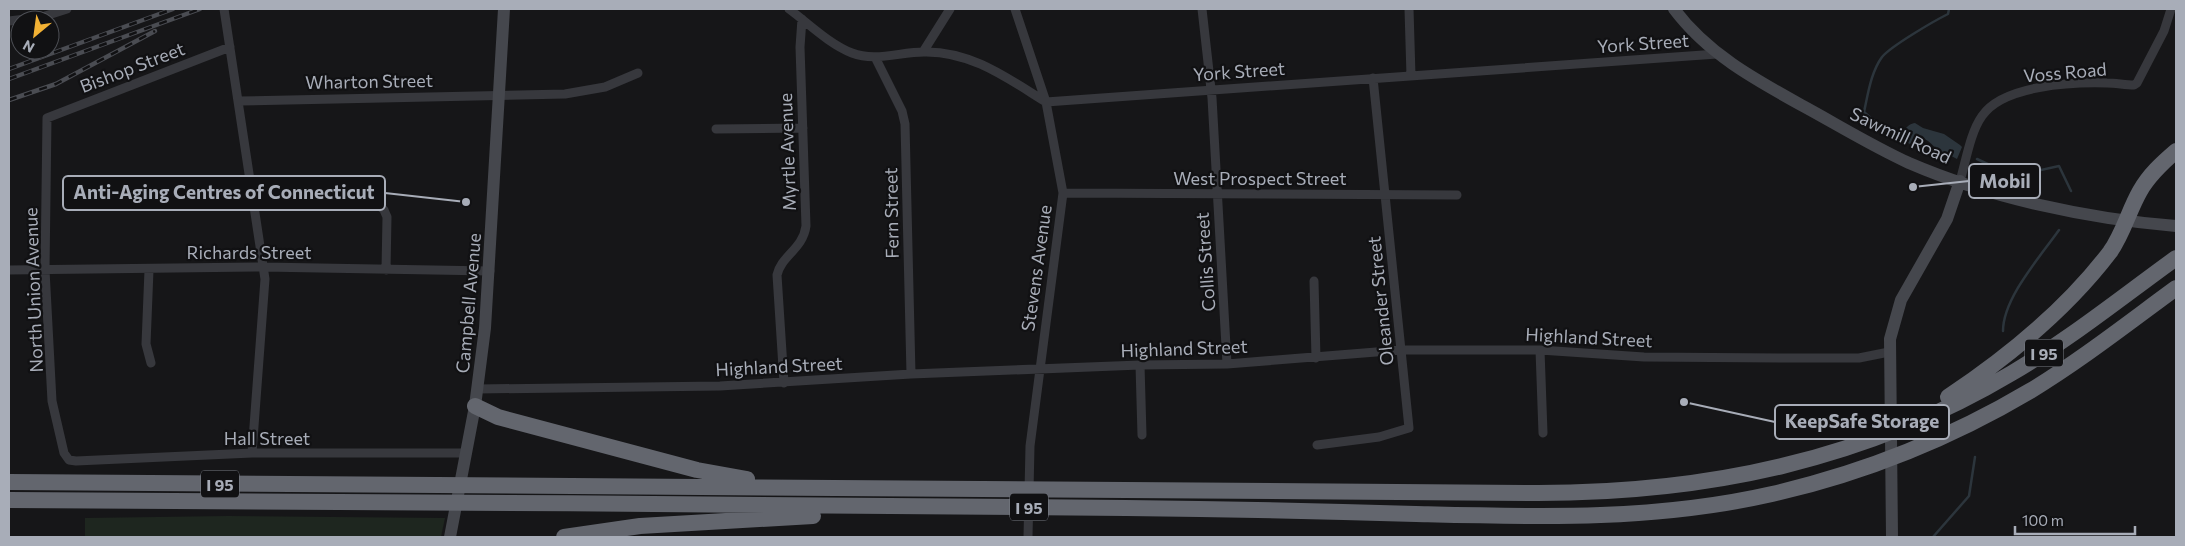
<svg xmlns="http://www.w3.org/2000/svg" width="2185" height="546" viewBox="0 0 2185 546" font-family="Commissioner,sans-serif">
  <style>
    .green { fill: #1e261f }
    .water { fill: #2c353c }
    .lines { fill: none; stroke-linecap: round; stroke-linejoin: round }
    .stream { stroke: #2c353c; stroke-width: 2.5 }
    .street { stroke: #37383d; stroke-width: 9 }
    .secondary { stroke: #45474d; stroke-width: 12 }
    .highway { stroke: #63666e; stroke-width: 16 }
    .rail-casing { stroke: #4a4c52; stroke-width: 4.5 }
    .rail { stroke: #111113; stroke-width: 2.5; stroke-dasharray: 8; stroke-linecap: butt }
    .labels { text-anchor: middle; dominant-baseline: central; stroke-width: 4.5; stroke-linejoin: round; paint-order: stroke }
    .shield { fill: #111113; stroke: #7b7e86; stroke-width: 1 }
    .shield-label { font-size: 16px; font-weight: bold; fill: #a8adb8 }
    .street-label { font-size: 18px; fill: #a8adb8; stroke: #111113 }
    .leader { fill: none; stroke: #a8adb8; stroke-width: 2 }
    .callout-dot { fill: #a8adb8; stroke: #111113; stroke-width: 2 }
    .callout { fill: #111113; stroke: #a8adb8; stroke-width: 2 }
    .callout-label { font-size: 19px; text-anchor: middle; font-weight: bold; fill: #a8adb8 }
  </style>
  <rect width="100%" height="100%" fill="#161618"/>
  <path class="green" d="M 228,516 L 445,518 L 441,537 L 85,537 L 85,518 Z"/>
  <path class="water" d="M 1915,123 L 1923,128 L 1944,134 L 1960,145 L 1962,147 L 1957,159 C 1952,156 1947,154 1942,152 C 1928,145 1928,131 1910,144 L 1904,141 C 1900,133 1907,124 1915,123 Z"/>
  <g class="lines">
    <path class="stream" d="M 1904,135 L 1881,127 L 1864,112 C 1868,94 1871,72 1882,57 C 1891,46 1934,21 1948,14 L 1949,9
      M 1977,159 L 2009,174 L 2023,174 L 2059,166 L 2071,191
      M 2003,331 C 2003,298 2040,257 2059,230
      M 1933,537 L 1969,496 L 1975,457"/>
    <path class="street" d="M 224,9 L 265,279 L 252,453
      M 789,9 C 808,23 829,44 852,53 C 875,62 900,52 924,52 C 971,51 1007,78 1046,102 L 1717,54
      M 1015,9 L 1046,102 L 1063,193 L 1030,446 L 1028,537
      M 1202,9 L 1212,98 L 1227,364
      M 1409,9 L 1411,76
      M 9,21 L 42,17 L 67,9
      M 230,47 L 47,118 L 45,270 L 52,401 L 64,453 L 69,460 L 76,461 L 252,453 L 467,453
      M 923,52 L 950,9
      M 875,57 L 902,111 L 905,124 L 911,374
      M 239,101 L 565,94 L 605,87 L 638,73
      M 716,129 L 803,128
      M 1960,181 C 1966,161 1970,133 1982,116 C 2003,85 2072,82 2107,83 C 2116,83 2125,85 2134,85 L 2137,83 L 2164,31 L 2171,9
      M 1063,193 L 1457,195
      M 366,194 L 384,210 L 387,217 L 386,270
      M 9,270 L 263,267 L 490,271
      M 149,270 L 146,344 L 151,363
      M 1314,281 L 1316,358
      M 1540,350 L 1543,433
      M 1140,365 L 1142,435
      M 784,383 L 777,275 C 781,256 803,249 806,226 L 800,47 L 802,19
      M 478,389 L 720,386 L 911,374 L 1140,365 L 1227,364 L 1401,350 L 1540,350 L 1644,357 L 1786,358 L 1859,358 L 1889,352
      M 1317,445 L 1379,437 L 1409,428 L 1373,78"/>
    <path class="secondary" d="M 1674,9 C 1708,54 1754,79 1803,106 C 1838,125 1872,146 1909,163 C 1990,198 2089,219 2176,226
      M 450,537 L 475,406 L 485,328 L 504,9
      M 1892,537 L 1890,339 L 1901,300 L 1947,219 L 1960,181"/>
    <path class="highway" d="M 1948,397 C 2008,357 2066,310 2110,252 C 2123,234 2129,210 2140,191 C 2149,175 2162,163 2176,151
      M 475,406 L 498,417 L 697,470 L 747,479
      M 9,482 L 1538,493 C 1707,493 1866,460 2012,373 C 2070,339 2122,297 2176,258
      M 9,500 C 381,503 754,503 1126,508 C 1223,509 1320,511 1416,514 C 1536,517 1654,521 1772,494 C 1864,473 1949,439 2030,391 C 2081,360 2128,323 2176,288
      M 564,537 L 640,526 L 813,516"/>
    <defs>
      <path id="rail" d="M 9,69 L 173,9
        M 9,79 L 200,9
        M 9,100 L 56,84 L 155,31"/>
    </defs>
    <use href="#rail" class="rail-casing"/>
    <use href="#rail" class="rail"/>
  </g>
  <g class="labels">
    <g class="shield">
      <rect x="2025" y="339.5" width="38" height="27" rx="4"/>
      <rect x="201" y="470.5" width="38" height="27" rx="4"/>
      <rect x="1010" y="493.5" width="38" height="27" rx="4"/>
    </g>
    <g class="shield-label">
      <text x="2044" y="353">I 95</text>
      <text x="220" y="484">I 95</text>
      <text x="1029" y="507">I 95</text>
    </g>
    <g class="street-label">
      <text transform="translate(1643 43) rotate(-4)">York Street</text>
      <text transform="translate(132 67) rotate(-21)">Bishop Street</text>
      <text transform="translate(1239 71) rotate(-4)">York Street</text>
      <text transform="translate(2065 72) rotate(-5)">Voss Road</text>
      <text transform="translate(369 81) rotate(-1)">Wharton Street</text>
      <text transform="translate(1901 135) rotate(25)">Sawmill Road</text>
      <text transform="translate(787 152) rotate(-92)">Myrtle Avenue</text>
      <text x="1260" y="178">West Prospect Street</text>
      <text transform="translate(891 213) rotate(-91)">Fern Street</text>
      <text x="249" y="252">Richards Street</text>
      <text transform="translate(1205 262) rotate(-94)">Collis Street</text>
      <text transform="translate(1036 268) rotate(-82)">Stevens Avenue</text>
      <text transform="translate(33 290) rotate(-92)">North Union Avenue</text>
      <text transform="translate(1380 301) rotate(-96)">Oleander Street</text>
      <text transform="translate(468 303) rotate(-85)">Campbell Avenue</text>
      <text transform="translate(1589 337) rotate(3)">Highland Street</text>
      <text transform="translate(1184 348) rotate(-2)">Highland Street</text>
      <text transform="translate(779 366) rotate(-3)">Highland Street</text>
      <text x="267" y="438">Hall Street</text>
    </g>
  </g>
  <path class="leader" d="M1913 187L1969 181M466 202L385 193M1684 402L1775 422"/>
  <g class="callout-dot">
    <circle cx="1913" cy="187" r="5"/>
    <circle cx="466" cy="202" r="5"/>
    <circle cx="1684" cy="402" r="5"/>
  </g>
  <g class="callout">
    <rect x="1969" y="164" width="71" height="34" rx="5"/>
    <rect x="63" y="176" width="322" height="34" rx="5"/>
    <rect x="1775" y="405" width="174" height="34" rx="5"/>
  </g>
  <g class="callout-label">
    <text x="2005" y="188">Mobil</text>
    <text x="224" y="199">Anti-Aging Centres of Connecticut</text>
    <text x="1862" y="428">KeepSafe Storage</text>
  </g>
  <rect width="2185" height="546" fill="none" stroke="#a8adb8" stroke-width="20"/>
  <g transform="translate(35 35) rotate(209)"><circle r="24" fill="#111113" stroke="#4d4f55"/>
  <path d="M0-4L9 19L0 12L-9 19Z" fill="#f2b134"/>
  <text y="-8" font-size="14" font-weight="bold" text-anchor="middle" fill="#a8adb8">N</text>
  </g>
  <path d="M2015 526v8h120v-8" fill="none" stroke="#a8adb8" stroke-width="2.5"/>
  <text x="2022" y="526" font-size="15" fill="#a8adb8" stroke="#111113" stroke-width="4" paint-order="stroke">100 m</text>
</svg>
